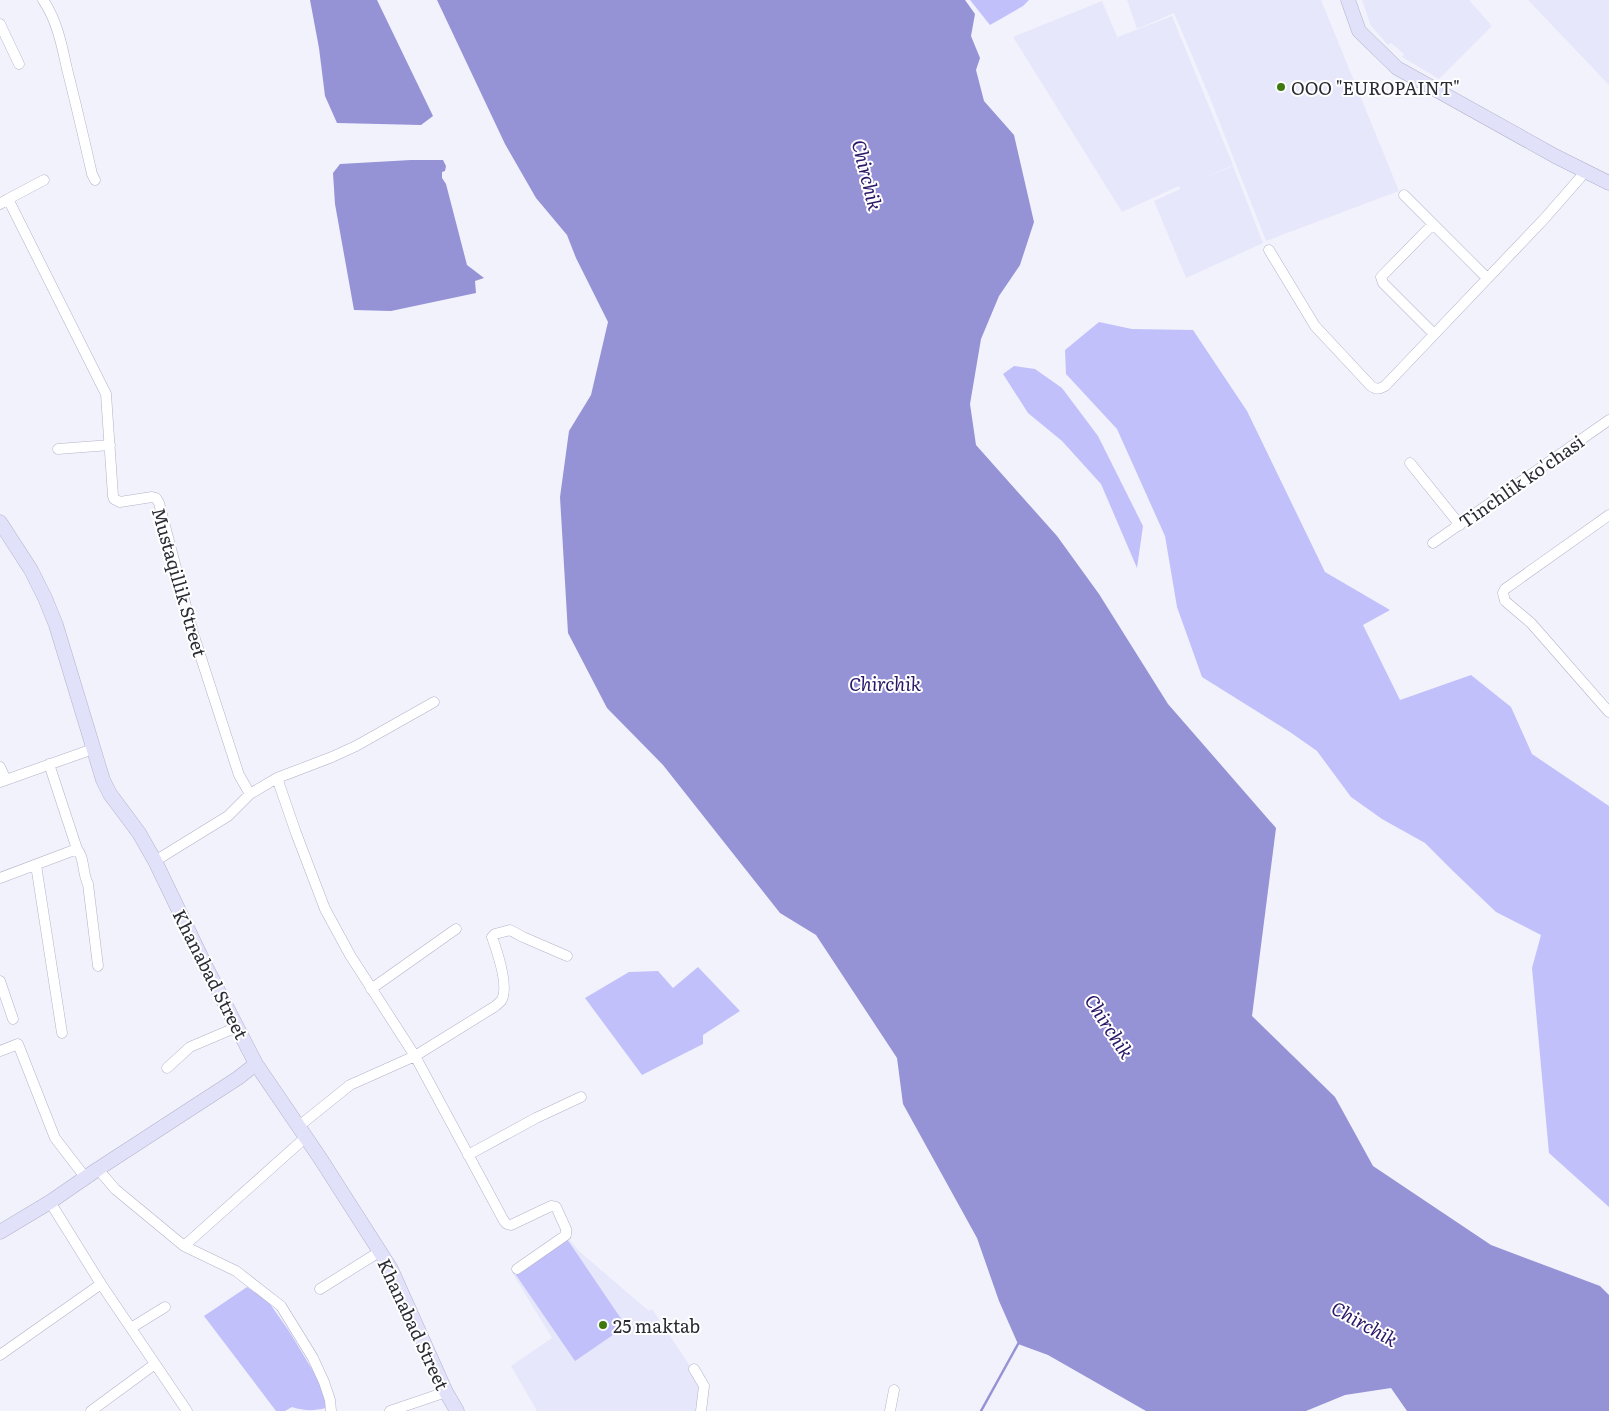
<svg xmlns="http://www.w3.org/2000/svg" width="1609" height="1411" viewBox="0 0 1609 1411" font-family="Literata,serif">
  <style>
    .built { fill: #e7e7fb }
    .green { fill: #c1c0fb }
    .water { fill: #9592d6 }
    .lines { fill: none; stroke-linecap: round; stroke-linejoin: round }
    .stream { stroke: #9592d6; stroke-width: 2.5 }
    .street-casing { stroke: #b2b2ca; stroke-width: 11 }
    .secondary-casing { stroke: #b2b2ca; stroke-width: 15 }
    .street { stroke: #fff; stroke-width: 10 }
    .secondary { stroke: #e2e1fa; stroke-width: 14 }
    .poi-dot { fill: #3e7910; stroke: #fff; stroke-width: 2 }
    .labels { text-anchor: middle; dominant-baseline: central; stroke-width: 4; stroke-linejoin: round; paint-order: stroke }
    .poi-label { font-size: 18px; fill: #2b2b35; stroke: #fff; text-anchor: start }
    .street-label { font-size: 18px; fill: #2b2b35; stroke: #fff }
    .water-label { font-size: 19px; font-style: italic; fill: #2a1767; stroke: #fff }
  </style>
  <rect width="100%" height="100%" fill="#f2f2fd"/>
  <path class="built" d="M 1127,0 L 1321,0 L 1399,191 L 1266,241 L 1210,98 L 1174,13 L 1137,29 Z
    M 1362,0 L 1469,0 L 1492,26 L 1439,79 L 1402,57 L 1404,54 L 1391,43 L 1388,45 L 1371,26 Z
    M 1528,0 L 1609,0 L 1609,85 Z
    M 1102,1 L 1118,39 L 1118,37 L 1172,16 L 1233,165 L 1204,178 L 1233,166 L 1263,243 L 1186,278 L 1154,201 L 1180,189 L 1179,186 L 1122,212 L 1013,37 Z
    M 567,1237 L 580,1252 L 649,1311 L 652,1309 L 702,1384 L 696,1411 L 537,1411 L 511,1366 L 552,1338 L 513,1274 Z"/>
  <path class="green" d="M 970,0 L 1029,0 L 1023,6 L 990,25 Z
    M 1099,322 L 1132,329 L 1193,330 L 1247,411 L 1325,572 L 1390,610 L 1363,625 L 1400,700 L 1471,675 L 1511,707 L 1532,754 L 1609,806 L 1609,1207 L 1549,1153 L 1532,968 L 1541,935 L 1496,912 L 1453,871 L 1425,843 L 1382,819 L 1351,797 L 1317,751 L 1290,732 L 1202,677 L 1177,607 L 1165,536 L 1117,429 L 1066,374 L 1065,350 Z
    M 1014,366 L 1035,369 L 1062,388 L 1098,436 L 1143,526 L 1137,568 L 1101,484 L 1062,441 L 1028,413 L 1003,374 Z
    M 698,967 L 740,1011 L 703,1035 L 703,1044 L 642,1075 L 585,998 L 629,972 L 658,971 L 673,988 Z
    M 567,1239 L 626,1326 L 575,1361 L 516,1275 Z
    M 247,1287 L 268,1301 L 289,1331 L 324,1389 L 326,1408 C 313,1411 304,1411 292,1407 L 285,1411 L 276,1411 L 204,1316 Z"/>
  <path class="water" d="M 310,0 L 377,0 L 433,116 L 421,125 L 337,123 L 325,96 L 319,48 Z
    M 437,0 L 965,0 L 975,14 L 971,36 L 980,58 L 976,70 L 984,101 L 1014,135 L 1034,222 L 1020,265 L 999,296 L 981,339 L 970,404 L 976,445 L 1057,536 L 1099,594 L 1168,704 L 1276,828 L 1252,1016 L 1335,1097 L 1373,1166 L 1491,1245 L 1600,1286 L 1609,1295 L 1609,1411 L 1407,1411 L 1391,1388 L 1345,1395 L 1306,1411 L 1146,1411 L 1048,1355 L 1018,1344 L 999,1301 L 977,1238 L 903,1104 L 897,1058 L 816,935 L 780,913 L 663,765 L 607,708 L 568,633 L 560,497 L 569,431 L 591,395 L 608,322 L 576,258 L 567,235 L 536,198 L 505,144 Z
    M 411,160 L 443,160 L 446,166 L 445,171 L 442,172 L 442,178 L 446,184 L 467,265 L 484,278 L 475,281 L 476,293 L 391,311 L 354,310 L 335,204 L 333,173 L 340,164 Z"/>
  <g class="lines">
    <path class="stream" d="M 981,1411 L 1018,1344"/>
    <defs>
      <path id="street" d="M 43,0 C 57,20 62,46 67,69 C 76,104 84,139 92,174 L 95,180
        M 0,24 L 19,64
        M 1404,195 L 1487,278
        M 8,199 L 44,180
        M 0,204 L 8,199 L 106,394 L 113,496 L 114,499 L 120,502 L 152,497 L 156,498 L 159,503 L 193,633 L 239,775 L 250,794
        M 1433,224 L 1381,277 L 1383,283 L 1434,334
        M 1269,250 L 1315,326 L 1371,386 C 1377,390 1379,389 1385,386 L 1545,218 L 1586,171
        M 58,449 L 110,445
        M 1410,463 L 1460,525
        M 1609,515 L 1505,589 L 1503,593 L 1505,601 L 1531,623 L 1609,712
        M 1433,543 L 1609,420
        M 49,764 L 77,849 C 85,858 82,873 88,884 L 98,966
        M 0,767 L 6,780
        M 277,778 L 296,833 L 325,909 L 350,955 L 415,1056 L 504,1221 L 507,1224 L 511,1225 L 551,1206 L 556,1207 L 557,1209 L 566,1229 L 566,1235 L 517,1269
        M 0,782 L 93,749
        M 155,861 L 228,816 L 250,794 L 277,778 L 332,757 L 356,746 L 434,702
        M 36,865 L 62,1033
        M 0,878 L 77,849
        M 0,981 L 13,1019
        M 371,989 L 456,929
        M 0,1051 L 18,1044 L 55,1138 L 85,1177
        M 167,1068 L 190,1047 L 237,1027
        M 299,1126 L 350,1085 L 415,1056 L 494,1007 C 497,1005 499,1003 501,1001 C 510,988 497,951 492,937 L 495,934 L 510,930 L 523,937 L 567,956
        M 468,1155 L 536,1118 L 581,1097
        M 98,1169 L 115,1189 L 184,1246 L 236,1271 L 281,1306 L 313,1358 L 324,1382 L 330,1400 L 331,1411
        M 50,1202 L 101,1284 L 187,1411
        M 184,1246 L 306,1137
        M 320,1289 L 379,1252
        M 131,1328 L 165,1307
        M 0,1355 L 101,1284
        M 694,1369 L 704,1386 L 701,1411
        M 91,1411 L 155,1364
        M 390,1411 L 446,1392
        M 890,1411 L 894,1390"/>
      <path id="secondary" d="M 1348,0 L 1359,31 L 1397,68 L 1555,156 L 1609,183
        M 0,522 L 31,570 L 45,598 L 56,625 L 103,780 L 110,794 L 139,833 L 155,861 L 207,969 L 256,1064 L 320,1158 L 391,1269 L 446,1392 L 457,1411
        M 0,1232 L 50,1202 L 98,1169 L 238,1078 L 256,1064"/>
    </defs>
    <use href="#street" class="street-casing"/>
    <use href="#secondary" class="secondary-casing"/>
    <use href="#street" class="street"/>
    <use href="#secondary" class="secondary"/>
  </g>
  <g class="poi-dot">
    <circle cx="1281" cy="87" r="5"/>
    <circle cx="603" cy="1325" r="5"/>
  </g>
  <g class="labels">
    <g class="poi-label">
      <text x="1291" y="87">OOO "EUROPAINT"</text>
      <text x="613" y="1325">25 maktab</text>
    </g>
    <g class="street-label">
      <text transform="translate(1521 481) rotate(-35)">Tinchlik ko'chasi</text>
      <text transform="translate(180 582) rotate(74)">Mustaqillik Street</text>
      <text transform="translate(211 974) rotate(63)">Khanabad Street</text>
      <text transform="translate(414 1324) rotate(65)">Khanabad Street</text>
    </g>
    <g class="water-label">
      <text transform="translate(868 175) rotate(76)">Chirchik</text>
      <text x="885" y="683">Chirchik</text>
      <text transform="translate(1110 1026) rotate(57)">Chirchik</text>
      <text transform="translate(1365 1323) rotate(29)">Chirchik</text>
    </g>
  </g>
</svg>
